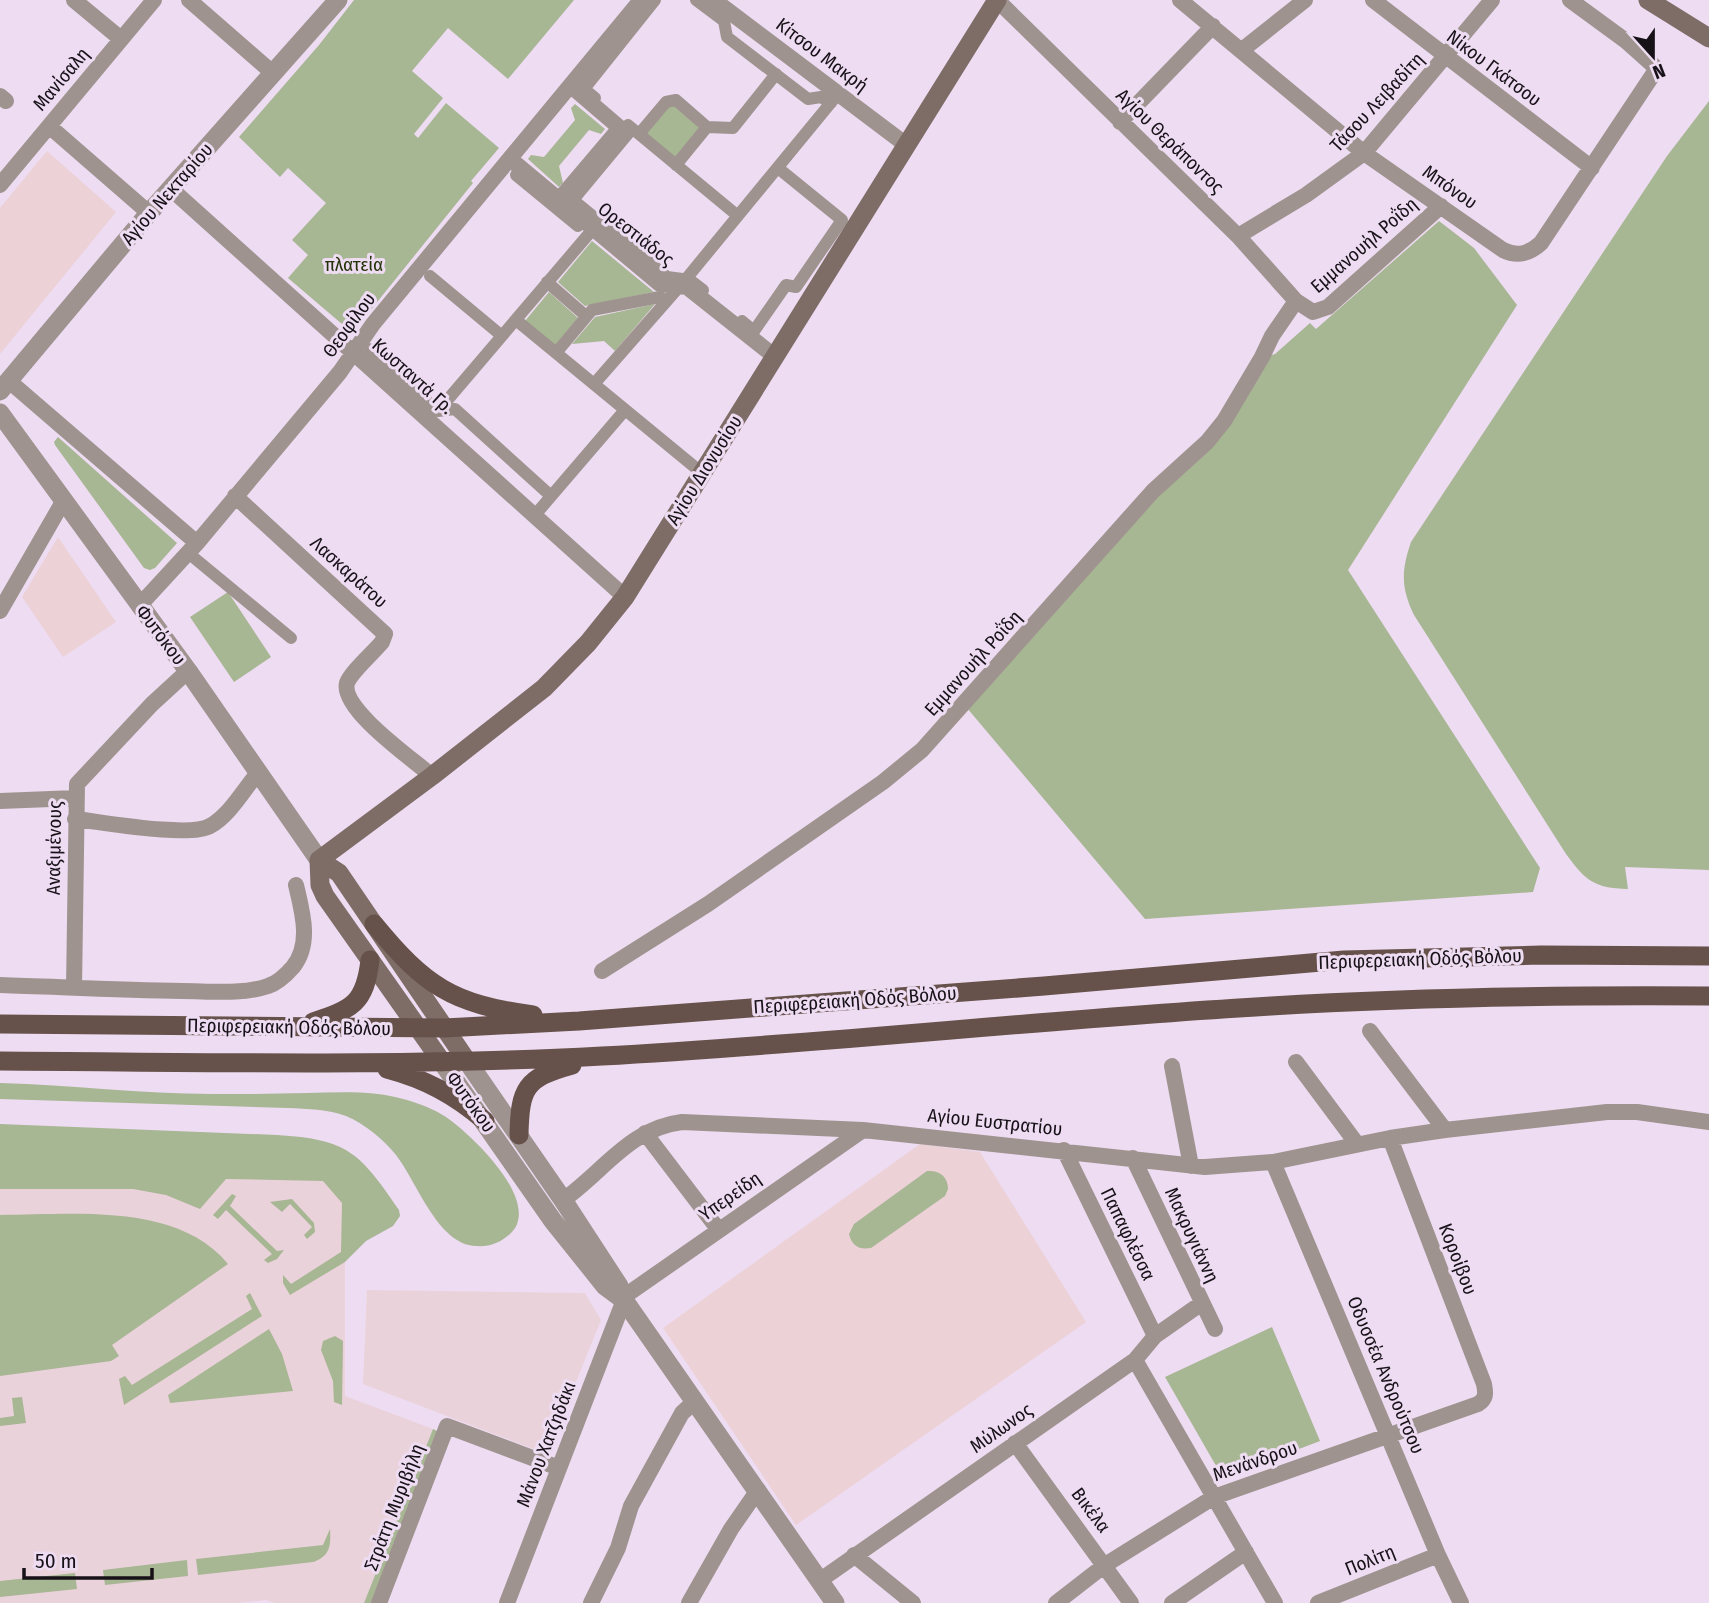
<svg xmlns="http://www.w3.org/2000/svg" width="1709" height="1603" viewBox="0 0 1709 1603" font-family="'Fira Sans Condensed',sans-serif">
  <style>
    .commercial { fill: #ecd1d7 }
    .education { fill: #ead2da }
    .green { fill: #a7b693 }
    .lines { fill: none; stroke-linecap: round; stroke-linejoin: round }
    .pedestrian { stroke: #9f938f; stroke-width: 12 }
    .minor { stroke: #9f938f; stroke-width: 16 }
    .tertiary { stroke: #9f938f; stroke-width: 19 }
    .secondary { stroke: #7e6d67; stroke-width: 19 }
    .primary { stroke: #66524b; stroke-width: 19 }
    .labels { text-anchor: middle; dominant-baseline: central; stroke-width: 6; stroke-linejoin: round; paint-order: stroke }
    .street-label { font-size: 19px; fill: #171118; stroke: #eedcf2 }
    .park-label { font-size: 19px; fill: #233207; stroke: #eedcf2 }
  </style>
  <rect width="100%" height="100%" fill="#eedcf2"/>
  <path class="commercial" d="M 47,151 L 116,212 L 0,354 L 0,208 Z
    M 58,537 L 116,622 L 63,657 L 22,597 Z
    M 920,1144 L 980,1152 L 1086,1322 L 796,1525 L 663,1328 Z"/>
  <path class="education" d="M 0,1173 L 345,1177 L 345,1396 L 433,1429 L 364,1603 L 275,1603 L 266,1600 L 236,1603 L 0,1603 Z
    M 367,1290 L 585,1293 L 601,1320 L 547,1454 L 363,1384 Z"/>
  <path class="green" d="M 354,0 L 574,0 L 508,79 L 448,28 L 412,71 L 443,98 L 414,134 L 418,138 L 446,103 L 499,148 L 471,181 L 473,183 L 357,327 L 349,330 L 288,278 L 308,255 L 292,240 L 326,203 L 288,168 L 280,177 L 239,137 L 319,45 Z
    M 1709,101 L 1709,870 L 1625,867 L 1628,889 C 1594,888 1586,881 1566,854 L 1414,615 C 1401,588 1401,571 1411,542 L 1667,156 Z
    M 671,102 L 703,128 L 676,160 L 645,134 Z
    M 575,104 L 605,129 L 601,134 L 589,130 L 559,166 L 563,183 L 559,187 L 528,159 L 531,155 L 544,157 L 575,120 L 571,108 Z
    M 1439,221 L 1474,248 L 1517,305 L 1348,570 L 1540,868 L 1533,892 L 1145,919 L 967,708 L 1176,473 L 1268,356 L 1275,354 L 1310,323 L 1316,329 Z
    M 592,241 L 654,292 L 585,306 L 558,282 Z
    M 549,292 L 578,318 L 555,346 L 525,321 Z
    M 655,304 L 615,351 L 604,341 L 572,344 L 595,317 Z
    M 58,437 L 177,543 L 155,568 L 150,570 L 144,568 L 55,445 L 54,442 Z
    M 228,592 L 271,657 L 234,682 L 190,617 Z
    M 0,1083 C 71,1085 141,1094 212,1094 C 243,1094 275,1094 307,1093 C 340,1092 375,1090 407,1100 C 420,1104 434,1109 446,1117 C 471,1134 544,1203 510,1234 C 500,1243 489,1247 476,1246 C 438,1245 417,1182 396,1155 C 383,1139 365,1124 346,1116 C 328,1109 307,1109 288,1108 L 0,1099 Z
    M 0,1124 L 277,1135 C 348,1139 360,1153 399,1210 L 400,1216 L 393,1226 L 366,1241 L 345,1262 L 290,1295 L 283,1283 L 283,1275 L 291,1284 L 341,1252 L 342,1203 L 323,1181 L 226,1179 L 200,1209 L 166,1195 L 133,1189 L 0,1189 Z
    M 927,1171 C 940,1170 948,1177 948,1189 L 945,1196 L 871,1248 C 859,1250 852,1246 849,1234 L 854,1224 Z
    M 232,1194 L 236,1196 L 230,1206 L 277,1251 L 284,1250 L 277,1259 L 268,1263 L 264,1260 L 272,1254 L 226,1210 L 218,1219 L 213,1215 Z
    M 292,1199 L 314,1223 L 315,1232 L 307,1239 L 304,1235 L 312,1227 L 290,1204 L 282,1212 L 270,1202 Z
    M 0,1215 C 73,1215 177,1202 228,1264 L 112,1345 L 119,1356 L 111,1361 L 0,1376 Z
    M 250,1293 L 262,1316 L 124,1405 L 119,1379 L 125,1376 L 132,1385 L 252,1309 L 246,1296 Z
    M 1272,1327 L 1320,1441 L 1223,1478 L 1165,1377 Z
    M 269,1329 L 282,1354 L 293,1391 L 170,1403 L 168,1395 Z
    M 335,1336 L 343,1341 L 342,1405 L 334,1402 L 333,1381 L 321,1350 L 323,1341 Z
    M 22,1397 L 26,1423 L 0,1426 L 0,1418 L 14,1416 L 12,1398 Z
    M 433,1429 L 439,1432 L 371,1603 L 364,1603 Z
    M 330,1529 C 331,1546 330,1556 313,1562 L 198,1575 L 196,1559 L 323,1545 Z
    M 187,1560 L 188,1576 L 105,1585 L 103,1570 Z
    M 75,1573 L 77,1589 L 0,1597 L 0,1581 Z"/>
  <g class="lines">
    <path class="pedestrian" d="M 696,0 L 724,21 L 727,37 L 808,99 L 821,97 L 831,103
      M 595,98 L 584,89 L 655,0
      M 628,125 L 738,216
      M 632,129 L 573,200 L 667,277 L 690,280 L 703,290
      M 639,134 L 666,102 L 676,100 L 707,127
      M 676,165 L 707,127 L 733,128 L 776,74
      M 516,175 L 578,226
      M 430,276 L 502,336
      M 547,282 L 586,316
      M 516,320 L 702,473
      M 742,321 L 754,331 L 786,285 L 796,287 L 842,220 L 778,168
      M 369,349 L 438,411 L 455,409 L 551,496
      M 556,353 L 592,310 L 660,297 L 666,301
      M 594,384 L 686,279 L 838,94
      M 438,411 L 599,222
      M 535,515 L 625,410
      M 187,552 L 291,638"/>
    <path class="minor" d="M 74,0 L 121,39
      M 189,0 L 274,74
      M 714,0 L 905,144
      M 997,0 L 1238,236 L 1296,301 L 1313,312 L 1328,307 L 1441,206
      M 1180,0 L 1364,153 L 1503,250 C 1517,257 1529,254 1541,243 L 1656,70 L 1654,66 L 1626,41 L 1570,0
      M 1373,0 L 1592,168
      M 1242,50 L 1305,0
      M 0,96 L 6,101
      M 1120,122 L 1213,26
      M 49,126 L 149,213
      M 510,159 L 660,284 L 687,287 L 774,356
      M 0,185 L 154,0
      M 170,188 L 625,597
      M 559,200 L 620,128 L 571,86
      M 1238,236 L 1306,195 L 1364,153 L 1492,0
      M 9,381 L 197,543
      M 235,496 L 385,634 L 382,642 C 374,652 351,672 347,683 C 340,709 414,760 432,776
      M 139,606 L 197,543 L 340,372 L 373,324 L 641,0
      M 0,611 L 64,500
      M 0,801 L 76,798
      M 75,819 C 103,822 189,838 210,826 C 230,815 244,789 258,773
      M 602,971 L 708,904 L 883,782 L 922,750 L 1153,491 L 1207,442 L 1224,421 L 1262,357 L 1272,336 L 1296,301
      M 0,985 C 61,987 121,990 182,991 C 209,991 242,995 268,986 C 278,983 286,975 293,967 C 312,943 302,911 296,885
      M 74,988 L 77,784 L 152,704 L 188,671
      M 1370,1031 L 1445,1130
      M 1296,1062 L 1357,1144
      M 1172,1066 L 1191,1166
      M 645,1133 L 718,1229
      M 1064,1150 L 1155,1336
      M 1133,1158 L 1215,1329
      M 1273,1162 L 1438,1555 L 1461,1603
      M 563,1200 C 603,1172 630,1128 682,1122 L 863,1130 L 1205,1167 L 1273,1162 L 1390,1138 L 1445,1130 L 1607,1112 L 1637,1112 L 1709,1122
      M 622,1298 L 863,1130
      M 1135,1360 L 1275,1603
      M 1015,1443 L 1131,1603
      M 854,1555 L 913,1603
      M 819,1581 L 1135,1360 L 1155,1336 L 1202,1303
      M 379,1603 L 447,1426 L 559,1468
      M 507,1603 L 624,1300
      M 591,1603 L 618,1548 L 631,1506 L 682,1413 L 694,1402
      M 689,1603 L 731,1529 L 758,1490
      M 1056,1603 L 1105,1565 L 1214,1497 L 1478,1404 C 1486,1399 1486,1394 1484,1384 L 1390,1138
      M 1172,1603 L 1246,1552
      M 1318,1603 L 1438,1555"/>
    <path class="tertiary" d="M 0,391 L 149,213 L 338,0
      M 0,413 L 188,671 L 319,860
      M 467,1061 L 563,1200 L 619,1286
      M 442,1062 L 553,1221 L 605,1286 L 624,1300 L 835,1603"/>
    <path class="secondary" d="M 1648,0 L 1709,38
      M 319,860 L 432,776 L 544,688 L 588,643 L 625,597 L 997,0
      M 319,860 L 339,873 L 467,1061
      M 319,860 L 320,885 L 325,896 L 442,1062"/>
    <path class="primary" d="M 374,924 C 425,986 452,1004 533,1015
      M 313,1022 C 352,1009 365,1004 370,960
      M 0,1024 L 444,1028 L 579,1021 L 1044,986 L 1344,960 L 1541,955 L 1709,956
      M 0,1061 C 201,1062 401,1067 602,1056 C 825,1044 1047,1019 1271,1006 C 1417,997 1563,995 1709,996
      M 387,1069 C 425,1079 455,1095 485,1121
      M 519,1135 C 520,1088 525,1078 572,1065"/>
  </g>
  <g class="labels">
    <g class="street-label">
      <text transform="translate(822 55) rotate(37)">Κίτσου Μακρή</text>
      <text transform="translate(1494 68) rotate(37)">Νίκου Γκάτσου</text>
      <text transform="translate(61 79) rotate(-50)">Μανίσαλη</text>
      <text transform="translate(1377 102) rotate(-47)">Τάσου Λειβαδίτη</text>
      <text transform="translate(1170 141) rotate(44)">Αγίου Θεράποντος</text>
      <text transform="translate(1450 187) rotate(35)">Μπόνου</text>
      <text transform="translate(167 194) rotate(-49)">Αγίου Νεκταρίου</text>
      <text transform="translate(636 234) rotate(38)">Ορεστιάδος</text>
      <text transform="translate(1364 245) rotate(-41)">Εμμανουήλ Ροΐδη</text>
      <text transform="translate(349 325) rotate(-54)">Θεοφίλου</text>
      <text transform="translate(413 376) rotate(42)">Κωσταντά Γρ.</text>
      <text transform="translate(704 470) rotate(-58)">Αγίου Διονυσίου</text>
      <text transform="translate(349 572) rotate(42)">Λασκαράτου</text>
      <text transform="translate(161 635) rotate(53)">Φυτόκου</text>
      <text transform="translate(973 663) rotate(-48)">Εμμανουήλ Ροΐδη</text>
      <text transform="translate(54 848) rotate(-89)">Αναξιμένους</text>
      <text transform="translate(1420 959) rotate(-2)">Περιφερειακή Οδός Βόλου</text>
      <text transform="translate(855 1000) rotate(-4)">Περιφερειακή Οδός Βόλου</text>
      <text transform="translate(289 1027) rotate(1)">Περιφερειακή Οδός Βόλου</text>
      <text transform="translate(471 1102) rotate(54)">Φυτόκου</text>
      <text transform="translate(995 1122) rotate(6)">Αγίου Ευστρατίου</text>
      <text transform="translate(730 1196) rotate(-35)">Υπερείδη</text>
      <text transform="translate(1128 1234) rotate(64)">Παπαφλέσσα</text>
      <text transform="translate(1192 1235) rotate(65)">Μακρυγιάννη</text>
      <text transform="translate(1458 1259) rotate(69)">Κοροίβου</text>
      <text transform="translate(1386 1375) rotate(67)">Οδυσσέα Ανδρούτσου</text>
      <text transform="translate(1001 1428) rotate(-35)">Μύλωνος</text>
      <text transform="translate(546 1444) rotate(-69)">Μάνου Χατζηδάκι</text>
      <text transform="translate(1255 1461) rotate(-19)">Μενάνδρου</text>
      <text transform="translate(394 1507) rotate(-69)">Στράτη Μυριβήλη</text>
      <text transform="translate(1091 1510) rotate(53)">Βικέλα</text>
      <text transform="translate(1370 1560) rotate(-22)">Πολίτη</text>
    </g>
    <g class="park-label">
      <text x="354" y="264">πλατεία</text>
    </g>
  </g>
  <g transform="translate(1653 56) rotate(159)" stroke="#eedcf2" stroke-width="5" paint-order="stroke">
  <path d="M0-5L12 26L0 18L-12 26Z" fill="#171118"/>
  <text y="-10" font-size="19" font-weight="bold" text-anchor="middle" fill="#171118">N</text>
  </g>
  <path d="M24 1568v10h128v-10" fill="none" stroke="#171118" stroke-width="3.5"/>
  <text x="35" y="1568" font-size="21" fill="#171118" stroke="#eedcf2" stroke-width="5" paint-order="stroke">50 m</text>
</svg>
